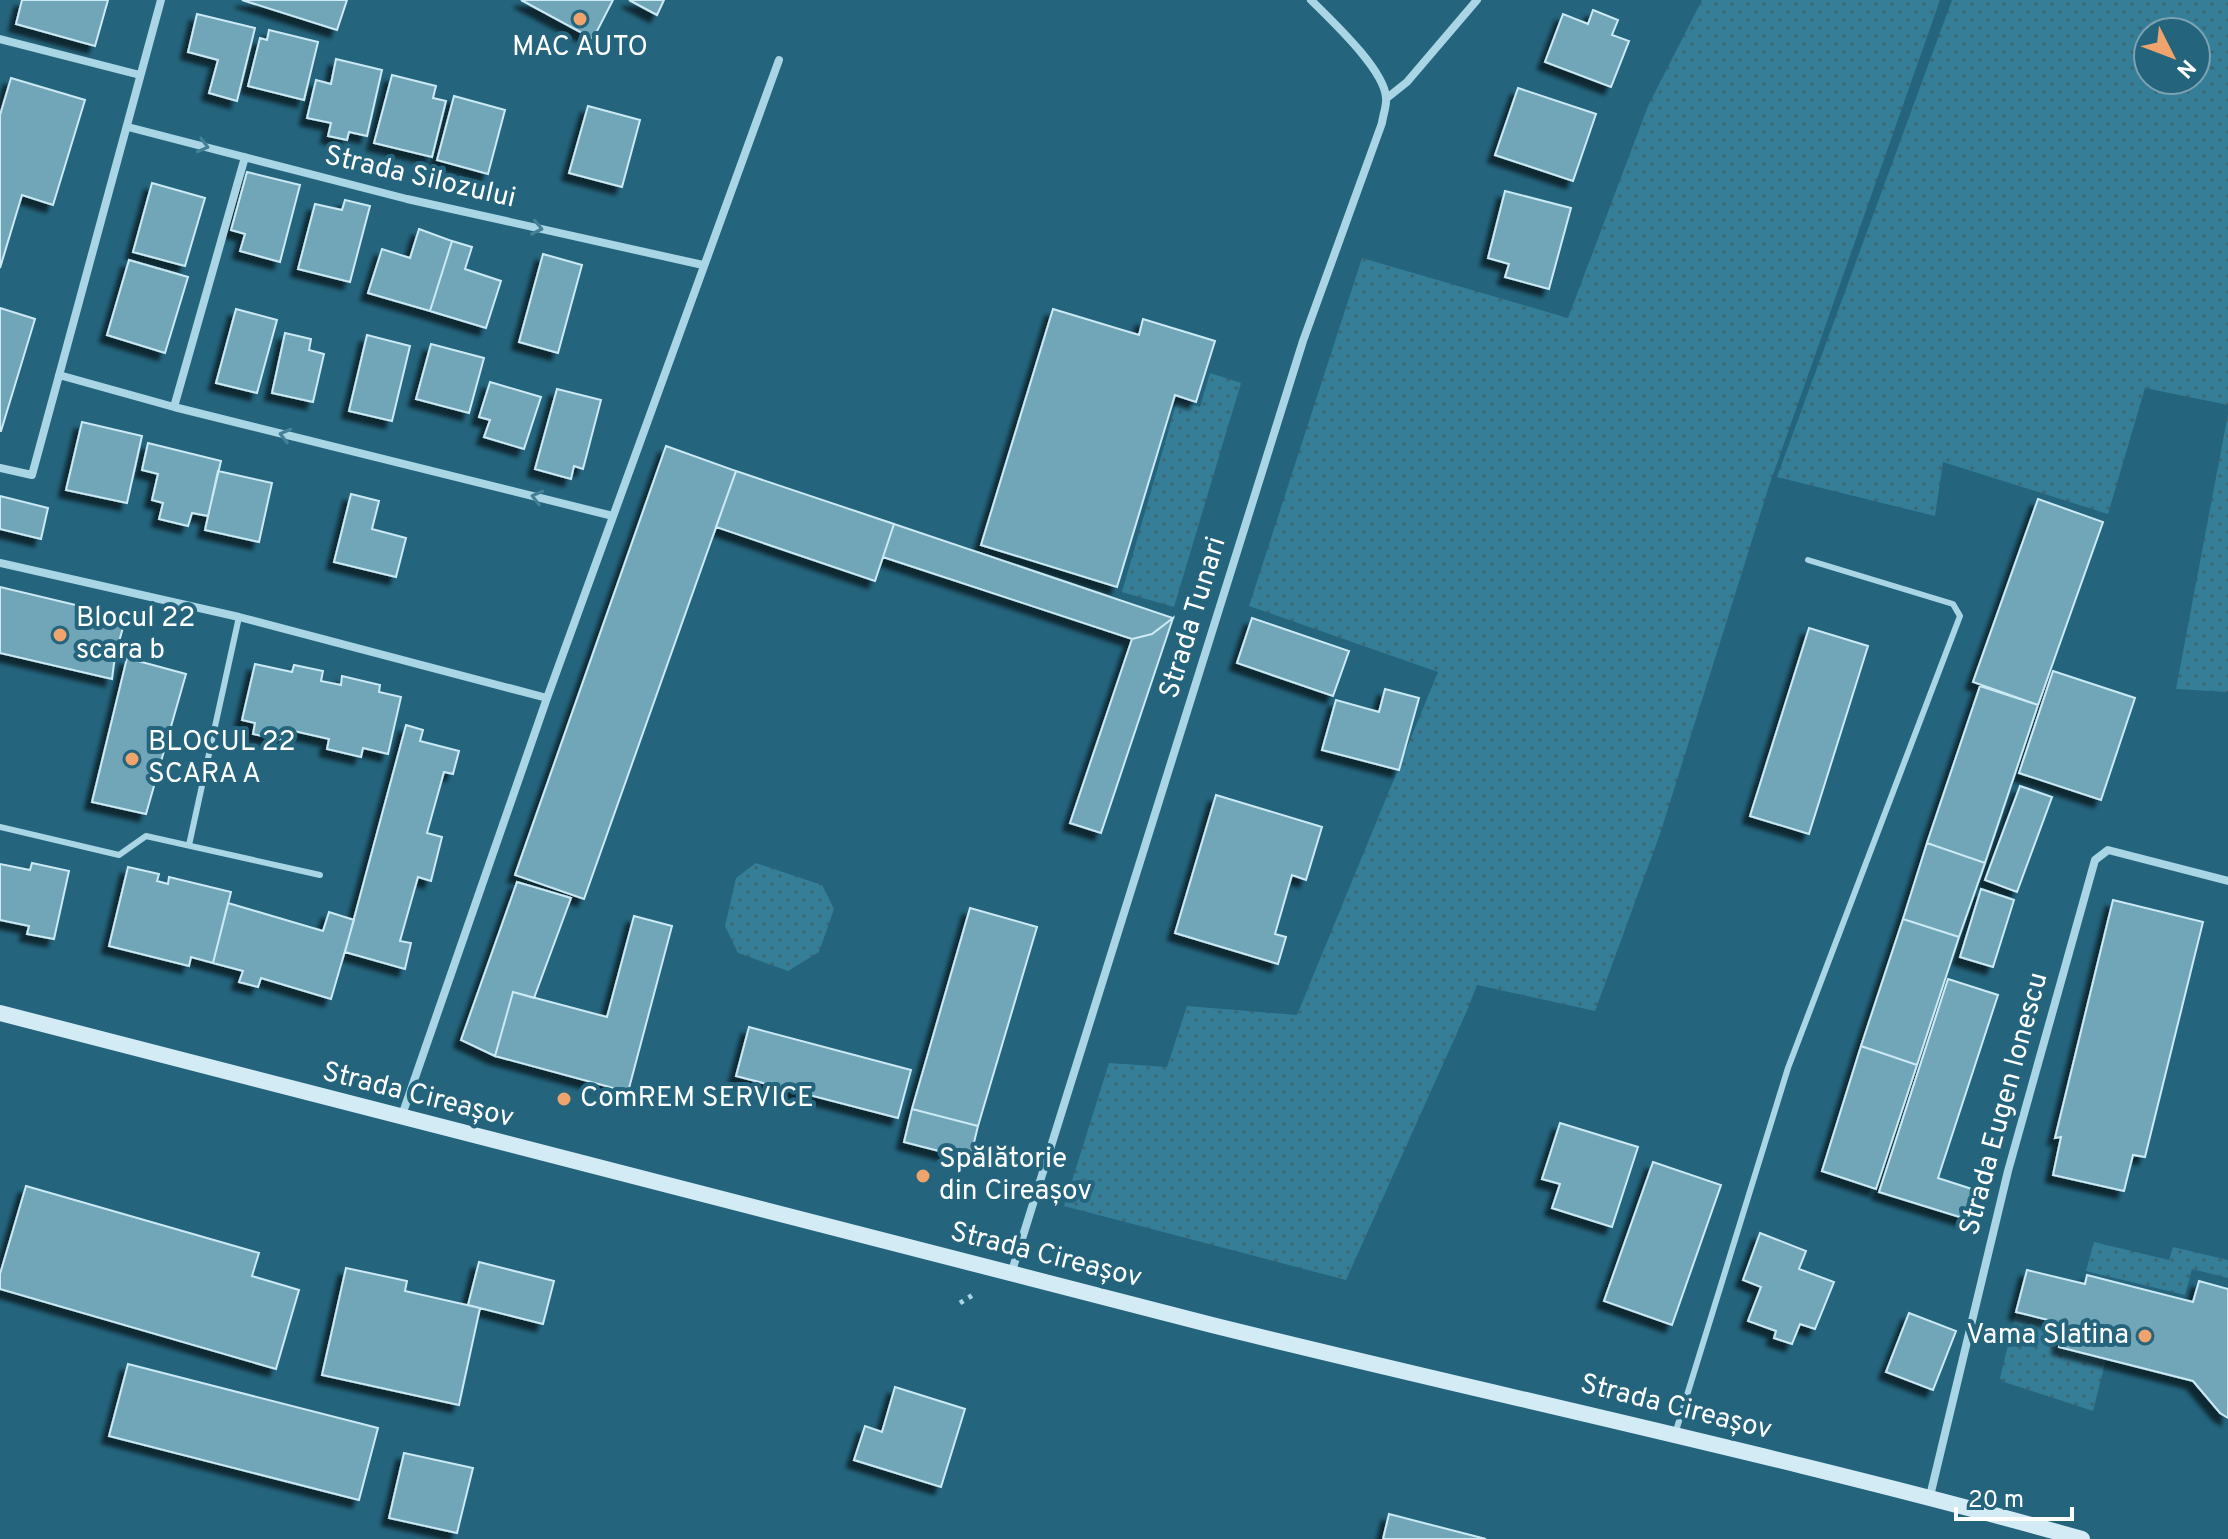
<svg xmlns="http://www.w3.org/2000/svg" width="2228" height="1539" viewBox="0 0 2228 1539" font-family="Overpass,sans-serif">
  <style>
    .green { fill: url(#green-dots); fill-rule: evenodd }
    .building { fill: #71a5b8; stroke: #cceaf4; stroke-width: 2; filter: url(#shadow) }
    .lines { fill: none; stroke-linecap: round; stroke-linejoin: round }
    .path { stroke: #a9d5e5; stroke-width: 5; stroke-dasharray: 4 6; stroke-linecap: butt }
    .service { stroke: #a9d5e5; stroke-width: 6 }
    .minor { stroke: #a9d5e5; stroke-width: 8 }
    .secondary { stroke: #d2ebf5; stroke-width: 16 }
    .oneway { stroke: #458097 }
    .poi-dot { fill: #efa46d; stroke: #24647d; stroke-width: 3 }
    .labels { text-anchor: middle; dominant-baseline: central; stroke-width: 8; stroke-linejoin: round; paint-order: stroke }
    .poi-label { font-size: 28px; fill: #fff; stroke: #24647d; text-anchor: start }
    .street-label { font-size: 28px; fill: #fff; stroke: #24647d }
  </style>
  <defs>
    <pattern id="green-dots" width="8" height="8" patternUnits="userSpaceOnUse" patternTransform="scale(2)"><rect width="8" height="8" fill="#357e98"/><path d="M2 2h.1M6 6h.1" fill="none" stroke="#406572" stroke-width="1.8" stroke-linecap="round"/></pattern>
    <filter id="shadow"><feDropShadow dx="-7" dy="7" stdDeviation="2" flood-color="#0009"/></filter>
  </defs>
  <rect width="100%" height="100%" fill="#24647d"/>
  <path class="green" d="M 1702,0 L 1940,0 L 1769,486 L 1660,834 L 1595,1011 L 1477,985 L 1466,1013 L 1346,1280 L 1064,1206 L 1109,1063 L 1167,1067 L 1187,1006 L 1297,1015 L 1438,672 L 1249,606 L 1362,258 L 1568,318 L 1648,106 Z
    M 1952,0 L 2228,0 L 2228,405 L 2145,388 L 2108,514 L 1943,462 L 1935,516 L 1777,477 ZM 2148,32 L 2196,32 L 2196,80 L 2148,80 Z
    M 1210,373 L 1241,383 L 1174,607 L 1122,592 L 1177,401 L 1200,407 Z
    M 2228,414 L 2228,692 L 2176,689 Z
    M 756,863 L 822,885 L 834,909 L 819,952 L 788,971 L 738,953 L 725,926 L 736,878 Z
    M 2094,1242 L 2169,1260 L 2173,1247 L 2228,1260 L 2228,1278 L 2192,1269 L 2185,1295 L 2086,1271 Z
    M 2016,1312 L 2065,1324 L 2059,1347 L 2106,1359 L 2093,1411 L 2004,1382 L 2000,1378 Z"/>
  <path class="building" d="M 22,0 L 108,0 L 95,46 L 16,24 Z
    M 242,0 L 347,0 L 337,30 Z
    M 521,0 L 613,0 L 593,39 Z
    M 629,0 L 664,0 L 657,15 Z
    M 1593,10 L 1618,20 L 1612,35 L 1629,41 L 1611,87 L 1545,62 L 1563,14 L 1588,24 Z
    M 197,14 L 255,28 L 237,101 L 209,93 L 218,60 L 188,52 Z
    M 269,30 L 318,42 L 304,100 L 248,86 L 260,38 L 267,40 Z
    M 336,59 L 382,70 L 367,136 L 349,132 L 347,140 L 328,136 L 331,123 L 307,118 L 316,80 L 331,84 Z
    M 392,75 L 436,86 L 433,98 L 446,101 L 432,157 L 374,143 Z
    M 11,78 L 85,100 L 53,205 L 22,195 L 0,268 L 0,115 Z
    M 1518,88 L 1596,114 L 1573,181 L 1495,155 Z
    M 454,96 L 505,110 L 488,174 L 437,160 Z
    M 588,106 L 640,120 L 622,187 L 569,173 Z
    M 247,172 L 300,185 L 280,262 L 240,251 L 245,234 L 231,230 Z
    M 152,183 L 205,198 L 185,266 L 133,252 Z
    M 1505,191 L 1571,208 L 1549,289 L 1505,277 L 1509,264 L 1488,258 Z
    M 345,200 L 370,206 L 350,282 L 298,269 L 315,204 L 342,210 Z
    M 419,229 L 452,241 L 430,311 L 368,293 L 382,249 L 410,258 Z
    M 452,241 L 472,247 L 465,269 L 501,281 L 486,328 L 430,311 Z
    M 543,254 L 582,265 L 558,353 L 519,342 Z
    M 129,260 L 188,277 L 165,353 L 107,335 Z
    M 0,308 L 35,319 L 1,431 L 0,431 Z
    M 236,309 L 277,320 L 257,393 L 216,383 Z
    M 1053,309 L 1139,335 L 1143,319 L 1215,341 L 1196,402 L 1175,395 L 1117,587 L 981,545 Z
    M 285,333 L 311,339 L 309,350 L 324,354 L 313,402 L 272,393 Z
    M 367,335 L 410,346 L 392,421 L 349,411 Z
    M 431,344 L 484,358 L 469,413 L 416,399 Z
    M 490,382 L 541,397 L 524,449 L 484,437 L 490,420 L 479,417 Z
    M 557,389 L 601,400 L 583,469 L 574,466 L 571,479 L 535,469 Z
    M 82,422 L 142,436 L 127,503 L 66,490 Z
    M 148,443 L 221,461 L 208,516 L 192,513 L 188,526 L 159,519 L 163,503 L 152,500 L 158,474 L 142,470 Z
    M 666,446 L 736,471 L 584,899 L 515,875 Z
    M 218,471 L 272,483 L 259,542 L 205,530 Z
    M 736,471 L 894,524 L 875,581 L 716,527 Z
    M 351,494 L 379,501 L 372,529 L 406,538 L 396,577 L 334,562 Z
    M 0,496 L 48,508 L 41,539 L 0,529 Z
    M 2038,499 L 2103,522 L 2038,705 L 1973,682 Z
    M 894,524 L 1173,618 L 1152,634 L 1132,639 L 883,557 Z
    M 0,587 L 126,617 L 115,656 L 112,679 L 0,653 Z
    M 1173,618 L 1101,833 L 1070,823 L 1132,639 L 1152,634 Z
    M 1252,618 L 1349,651 L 1333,696 L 1237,663 Z
    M 1809,628 L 1868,646 L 1809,834 L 1750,816 Z
    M 127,658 L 186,674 L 146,814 L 92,802 Z
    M 255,664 L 292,672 L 294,665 L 323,671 L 321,681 L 341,685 L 342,676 L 380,685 L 379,692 L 401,697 L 388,754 L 363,748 L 361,757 L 327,749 L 329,739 L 294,731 L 292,742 L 253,734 L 255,723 L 242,720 Z
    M 2053,671 L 2135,698 L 2101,800 L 2019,773 Z
    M 1980,686 L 2038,705 L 1985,863 L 1927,843 Z
    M 1385,689 L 1419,698 L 1399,770 L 1322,750 L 1336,700 L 1379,712 Z
    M 406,725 L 423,730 L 420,741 L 459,751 L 453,774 L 444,772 L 427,833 L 442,837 L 431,881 L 418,877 L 400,941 L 411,943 L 405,969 L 345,952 Z
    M 2020,786 L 2052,797 L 2017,892 L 1985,880 Z
    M 1216,795 L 1322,827 L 1306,880 L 1292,875 L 1275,934 L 1286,937 L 1278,964 L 1175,933 Z
    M 1927,843 L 1985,863 L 1959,937 L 1903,919 Z
    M 32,863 L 69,871 L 54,939 L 27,934 L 29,926 L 0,920 L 0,864 L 30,870 Z
    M 128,867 L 159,874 L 157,881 L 168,884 L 169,877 L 231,892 L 213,963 L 191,957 L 189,966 L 109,946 Z
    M 517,882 L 571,898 L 534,998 L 513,992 L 495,1056 L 461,1040 Z
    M 1981,889 L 2014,900 L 1993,967 L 1960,957 Z
    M 2113,900 L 2203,922 L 2145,1157 L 2133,1155 L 2124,1191 L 2053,1175 L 2061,1137 L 2055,1138 Z
    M 228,903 L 323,931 L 329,912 L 354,920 L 331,999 L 261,978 L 258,987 L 239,982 L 243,971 L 213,963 Z
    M 970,908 L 1037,927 L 978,1126 L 912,1109 Z
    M 634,916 L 672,926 L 628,1092 L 495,1056 L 513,992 L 607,1017 Z
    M 1903,919 L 1959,937 L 1917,1065 L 1861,1046 Z
    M 1948,979 L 1998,995 L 1938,1178 L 1975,1190 L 1966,1219 L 1879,1192 Z
    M 749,1027 L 911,1070 L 898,1118 L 736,1076 Z
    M 1861,1046 L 1917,1065 L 1876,1189 L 1822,1171 Z
    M 912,1109 L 978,1126 L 970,1159 L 904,1142 Z
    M 1560,1123 L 1638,1147 L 1612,1227 L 1552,1208 L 1560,1184 L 1542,1179 Z
    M 1653,1162 L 1721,1185 L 1672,1325 L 1604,1301 Z
    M 26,1186 L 259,1253 L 252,1276 L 299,1290 L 276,1369 L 0,1289 L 0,1274 Z
    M 1760,1233 L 1806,1251 L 1799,1269 L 1834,1282 L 1815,1329 L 1800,1324 L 1792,1344 L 1774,1338 L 1776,1331 L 1748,1321 L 1761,1287 L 1743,1280 Z
    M 479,1262 L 554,1281 L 543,1324 L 468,1305 Z
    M 346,1268 L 407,1281 L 405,1291 L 480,1308 L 459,1405 L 322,1375 Z
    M 2027,1270 L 2085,1284 L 2087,1275 L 2193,1302 L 2199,1281 L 2228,1289 L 2228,1418 L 2220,1413 L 2193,1381 L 2059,1347 L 2065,1324 L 2016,1312 Z
    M 1909,1313 L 1956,1331 L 1933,1390 L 1886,1372 Z
    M 128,1364 L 378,1428 L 359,1500 L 109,1436 Z
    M 895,1387 L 965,1409 L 941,1487 L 854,1460 L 865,1426 L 882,1432 Z
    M 404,1453 L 473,1468 L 457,1533 L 389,1518 Z
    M 1389,1514 L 1486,1539 L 1383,1539 Z"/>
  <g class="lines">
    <path class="path" d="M 960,1303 L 976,1293"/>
    <path class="service" d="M 0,827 L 119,855 L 146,836 L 320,875
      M 189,845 L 239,617
      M 1675,1434 L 1788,1068 L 1960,616 L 1953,604 L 1808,560"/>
    <path class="minor" d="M 0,39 L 140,75
      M 1387,98 L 1407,82 L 1477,0
      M 128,127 L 407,199 L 703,265
      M 59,375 L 174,407 L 613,516
      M 174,407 L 245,157
      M 0,468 L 32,475 L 161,0
      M 0,563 L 239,617 L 547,698
      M 401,1118 L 547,698 L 779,60
      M 1011,1274 L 1303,341 L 1382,123 C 1383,115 1387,105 1386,98 C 1385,70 1331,20 1311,0
      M 1930,1496 L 2008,1171 L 2095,860 L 2108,850 L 2228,881"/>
    <path class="secondary" d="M 0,1013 C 403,1119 807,1224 1212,1325 C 1502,1397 1794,1458 2082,1539"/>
  </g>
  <defs><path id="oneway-chevron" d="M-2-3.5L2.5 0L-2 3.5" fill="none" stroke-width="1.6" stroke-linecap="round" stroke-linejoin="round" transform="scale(2)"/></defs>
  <g class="oneway">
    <use href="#oneway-chevron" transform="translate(203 146) rotate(15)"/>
    <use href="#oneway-chevron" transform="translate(537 228) rotate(12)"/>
    <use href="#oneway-chevron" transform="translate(285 435) rotate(-166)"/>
    <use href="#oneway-chevron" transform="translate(537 497) rotate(-166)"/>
  </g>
  <g class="poi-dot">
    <circle cx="580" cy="19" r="8"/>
    <circle cx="60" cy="635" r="8"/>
    <circle cx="132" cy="759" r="8"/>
    <circle cx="564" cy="1099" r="8"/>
    <circle cx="923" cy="1176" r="8"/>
    <circle cx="2145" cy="1336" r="8"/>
  </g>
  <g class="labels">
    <g class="poi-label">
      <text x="580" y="48" text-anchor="middle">MAC AUTO</text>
      <text x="76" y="619">Blocul 22<tspan x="76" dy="32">scara b</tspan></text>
      <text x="148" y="743">BLOCUL 22<tspan x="148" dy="32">SCARA A</tspan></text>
      <text x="580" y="1099">ComREM SERVICE</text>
      <text x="939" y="1160">Spălătorie<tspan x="939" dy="32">din Cireașov</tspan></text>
      <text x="2129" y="1336" text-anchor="end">Vama Slatina</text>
    </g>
    <g class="street-label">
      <text transform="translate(420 178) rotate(13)">Strada Silozului</text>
      <text transform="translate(1194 618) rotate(-73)">Strada Tunari</text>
      <text transform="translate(418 1096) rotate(14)">Strada Cireașov</text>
      <text transform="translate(2005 1104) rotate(-75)">Strada Eugen Ionescu</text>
      <text transform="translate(1046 1256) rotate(14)">Strada Cireașov</text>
      <text transform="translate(1676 1408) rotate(14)">Strada Cireașov</text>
    </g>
  </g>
  <g transform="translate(2172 56) rotate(132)"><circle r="38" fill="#24647d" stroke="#7ca2b1" stroke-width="2"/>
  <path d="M0-6L14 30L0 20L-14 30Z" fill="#efa46d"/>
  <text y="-12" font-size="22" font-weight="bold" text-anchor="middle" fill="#ffffff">N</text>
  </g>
  <path d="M1956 1507v12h116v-12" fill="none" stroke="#ffffff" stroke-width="4"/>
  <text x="1968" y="1507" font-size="24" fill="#ffffff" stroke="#24647d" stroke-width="6" paint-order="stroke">20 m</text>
</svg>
